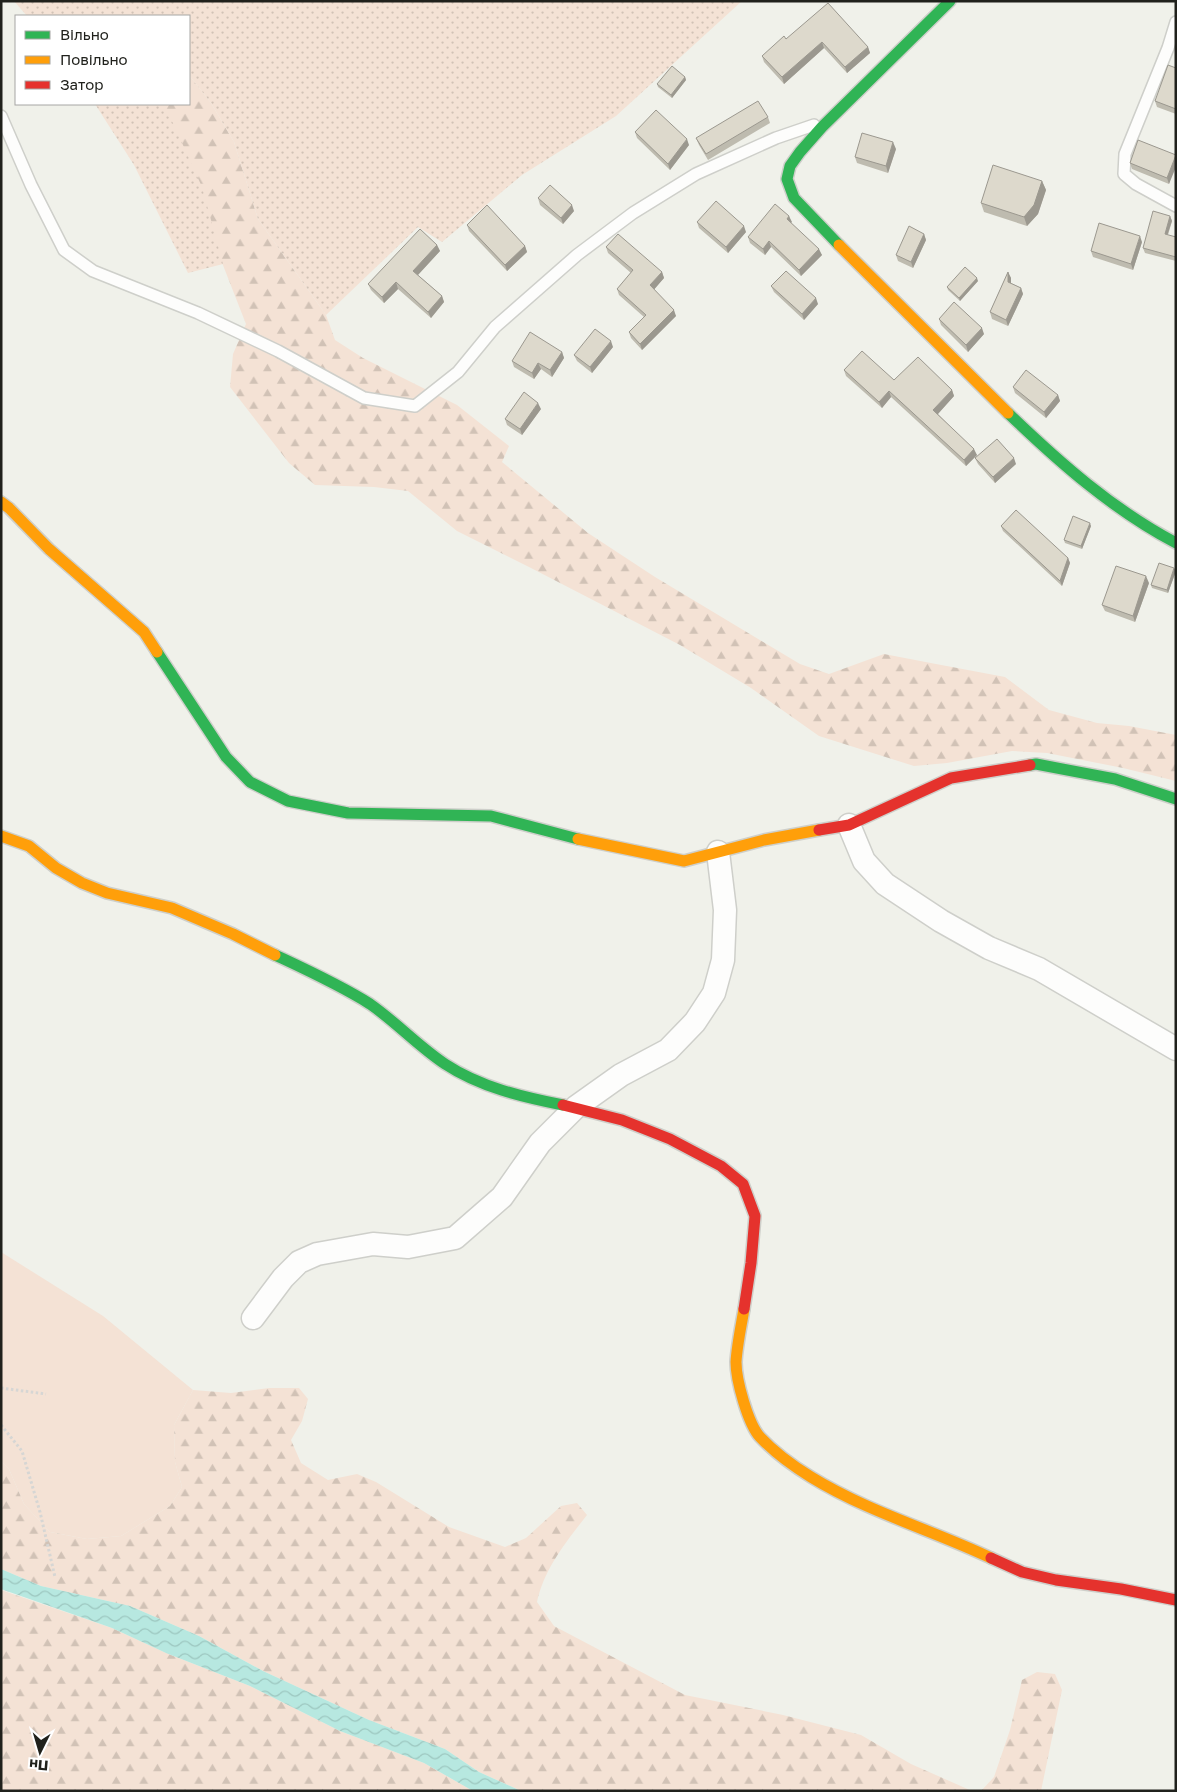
<svg xmlns="http://www.w3.org/2000/svg" width="1177" height="1792" viewBox="0 0 1177 1792" font-family="'Golos Text',sans-serif">
  <style>
    .grass { fill: #f4e2d5 }
    .forest { fill: url(#forest-firs) }
    .park { fill: url(#park-dots) }
    .water { fill: url(#water-waves) }
    .lines { fill: none; stroke-linecap: round; stroke-linejoin: round }
    .lane-casing { stroke: #cecfca; stroke-width: 14 }
    .street-casing { stroke: #cecfca; stroke-width: 25 }
    .fast-casing { stroke: #cecfca; stroke-width: 14 }
    .slow-casing { stroke: #cecfca; stroke-width: 14 }
    .jam-casing { stroke: #cecfca; stroke-width: 14 }
    .path { stroke: #d6d6d4; stroke-width: 3; stroke-dasharray: 2.5 2.5; stroke-linecap: butt }
    .lane { stroke: #fdfdfc; stroke-width: 11 }
    .street { stroke: #fdfdfc; stroke-width: 22 }
    .fast { stroke: #30b455; stroke-width: 11 }
    .slow { stroke: #ff9f0a; stroke-width: 11 }
    .jam { stroke: #e5322d; stroke-width: 11 }
    .wall { fill: #bebbaf }
    .shaded-wall { fill: #9b988f }
    .building { fill: #ddd9cc; stroke: #9b988f }
  </style>
  <defs>
    <pattern id="forest-firs" width="22" height="20" patternUnits="userSpaceOnUse" patternTransform="scale(1.25)"><rect width="22" height="20" fill="#f4e2d5"/><path d="M5 1l3.5 6h-7zM16 11l3.5 6h-7z" fill="#d1c2b6"/></pattern>
    <pattern id="park-dots" width="8" height="8" patternUnits="userSpaceOnUse" patternTransform="scale(1.25)"><rect width="8" height="8" fill="#f4e2d5"/><path d="M2 2h.1M6 6h.1" fill="none" stroke="#d1c2b6" stroke-width="1.8" stroke-linecap="round"/></pattern>
    <pattern id="water-waves" width="16" height="10" patternUnits="userSpaceOnUse" patternTransform="scale(1.25)"><rect width="16" height="10" fill="#b7e8e0"/><path d="M0 5q4-4 8 0t8 0" fill="none" stroke="#9dc7c0"/></pattern>
  </defs>
  <rect width="100%" height="100%" fill="#f0f1ea"/>
  <path class="grass" d="M 1,1252 L 103,1316 L 193,1390 L 174,1425 L 175,1462 L 182,1487 L 170,1506 L 121,1536 L 87,1539 L 50,1532 L 24,1504 L 9,1469 L 1,1461 Z"/>
  <path class="forest" d="M 189,75 L 211,103 L 234,142 L 258,219 L 326,315 L 335,340 L 363,358 L 457,405 L 509,446 L 502,462 L 588,533 L 655,577 L 800,664 L 829,674 L 884,654 L 936,664 L 1005,677 L 1049,710 L 1097,723 L 1129,726 L 1176,735 L 1176,781 L 1123,768 L 1047,753 L 1012,751 L 947,763 L 914,766 L 819,736 L 751,688 L 680,645 L 531,568 L 457,531 L 408,491 L 374,487 L 315,485 L 289,463 L 230,387 L 233,354 L 246,324 L 160,104 L 189,104 Z
    M 269,1388 L 299,1388 L 308,1399 L 302,1421 L 291,1440 L 301,1463 L 328,1480 L 357,1474 L 376,1482 L 449,1527 L 505,1547 L 526,1538 L 561,1506 L 577,1503 L 587,1515 C 566,1542 544,1569 537,1602 L 554,1626 L 685,1695 L 783,1715 L 861,1735 L 911,1764 L 972,1791 L 521,1791 L 479,1772 L 445,1749 L 369,1720 L 263,1671 L 199,1636 L 130,1606 L 41,1586 L 1,1569 L 1,1461 L 9,1469 L 24,1504 L 50,1532 L 87,1539 L 121,1536 L 170,1506 L 182,1487 L 175,1462 L 174,1425 L 193,1390 L 231,1393 Z
    M 1,1590 L 112,1628 L 166,1653 L 250,1686 L 340,1731 L 424,1763 L 473,1791 L 1,1791 Z
    M 1037,1672 L 1055,1674 L 1062,1690 L 1041,1791 L 981,1791 L 994,1777 L 1010,1730 L 1022,1680 Z"/>
  <path class="park" d="M 14,1 L 742,1 L 616,116 L 522,175 L 442,242 L 418,227 L 326,315 L 258,219 L 234,142 L 211,103 L 189,75 L 189,16 L 27,16 Z
    M 95,104 L 160,104 L 173,123 L 202,187 L 223,264 L 188,273 L 134,165 Z"/>
  <path class="water" d="M 1,1569 L 41,1586 L 130,1606 L 199,1636 L 263,1671 L 369,1720 L 445,1749 L 479,1772 L 521,1791 L 473,1791 L 424,1763 L 340,1731 L 250,1686 L 166,1653 L 112,1628 L 1,1589 Z"/>
  <g class="lines">
    <defs>
      <path id="lane" d="M 1176,22 L 1168,48 L 1125,154 L 1124,174 L 1136,184 L 1176,206
        M 1,116 L 31,185 L 64,250 L 93,271 L 198,313 L 278,351 L 364,398 L 415,406 L 458,372 L 495,327 L 577,255 L 633,213 L 696,174 L 776,138 L 814,125"/>
      <path id="street" d="M 849,825 L 864,861 L 885,884 L 941,921 L 989,948 L 1039,969 L 1176,1049
        M 253,1318 L 283,1278 L 299,1262 L 317,1254 L 373,1244 L 408,1247 L 455,1238 L 502,1197 L 540,1143 L 576,1107 L 621,1075 L 668,1050 L 695,1022 L 714,993 L 723,960 L 725,910 L 718,852"/>
      <path id="fast" d="M 839,245 L 794,198 L 787,179 L 790,166 L 800,152 L 822,127 L 950,1
        M 1008,413 C 1060,463 1112,509 1176,543
        M 157,652 L 226,757 L 250,782 L 288,801 L 348,813 L 491,816 L 578,839
        M 1030,765 L 1036,764 L 1115,779 L 1176,799
        M 275,955 C 307,970 340,985 370,1004 C 396,1022 418,1046 445,1064 C 480,1087 522,1097 563,1105"/>
      <path id="slow" d="M 839,245 L 1008,413
        M 1,502 L 9,508 L 49,549 L 144,632 L 157,652
        M 1,836 L 29,846 L 56,868 L 82,883 L 107,893 L 172,908 L 233,934 L 275,955
        M 578,839 L 684,861 L 764,840 L 819,830
        M 744,1309 C 741,1327 737,1345 736,1362 C 736,1380 748,1424 760,1437 C 775,1453 793,1466 811,1477 C 868,1512 932,1530 991,1558"/>
      <path id="jam" d="M 819,830 L 849,825 L 951,778 L 1030,765
        M 563,1105 L 622,1120 L 670,1139 L 721,1166 L 743,1184 L 755,1216 L 751,1263 L 744,1309
        M 991,1558 L 1022,1572 L 1056,1580 L 1121,1589 L 1176,1600"/>
    </defs>
    <use href="#lane" class="lane-casing"/>
    <use href="#street" class="street-casing"/>
    <use href="#fast" class="fast-casing"/>
    <use href="#slow" class="slow-casing"/>
    <use href="#jam" class="jam-casing"/>
    <path class="path" d="M 1,1388 L 46,1394
      M 1,1425 L 22,1451 L 40,1512 L 55,1577"/>
    <use href="#lane" class="lane"/>
    <use href="#street" class="street"/>
    <use href="#fast" class="fast"/>
    <use href="#slow" class="slow"/>
    <use href="#jam" class="jam"/>
  </g>
  <path class="wall" d="M 786,39 L 868,47 L 870,53 L 847,73 L 824,48 L 784,84 L 764,62 L 762,56 Z
    M 1176,68 L 1176,114 L 1157,107 L 1155,101 Z
    M 685,77 L 686,80 L 672,98 L 658,87 L 657,84 Z
    M 768,117 L 770,123 L 708,160 L 699,145 L 696,138 Z
    M 635,132 L 689,145 L 670,170 L 637,138 Z
    M 896,149 L 888,173 L 857,163 L 855,157 Z
    M 1176,155 L 1169,184 L 1132,169 L 1130,163 Z
    M 1042,181 L 1046,190 L 1038,214 L 1027,226 L 984,212 L 981,203 Z
    M 538,198 L 574,211 L 563,224 L 540,205 Z
    M 789,216 L 791,223 L 822,255 L 801,276 L 771,247 L 765,255 L 750,243 L 748,237 Z
    M 1170,216 L 1172,221 L 1168,235 L 1176,237 L 1176,261 L 1145,253 L 1143,248 Z
    M 697,222 L 746,232 L 728,253 L 699,228 Z
    M 467,225 L 525,246 L 527,252 L 507,271 L 469,231 Z
    M 924,234 L 926,240 L 913,268 L 898,261 L 896,255 Z
    M 1142,242 L 1133,270 L 1093,257 L 1091,251 Z
    M 437,245 L 440,251 L 418,275 L 442,296 L 444,302 L 431,318 L 398,289 L 384,303 L 371,290 L 368,284 Z
    M 606,247 L 662,272 L 664,278 L 654,289 L 676,316 L 642,350 L 631,338 L 629,332 L 644,317 L 619,295 L 617,289 L 631,273 L 608,253 Z
    M 1008,272 L 1011,278 L 1011,283 L 1021,288 L 1023,294 L 1008,326 L 992,319 L 990,312 Z
    M 978,281 L 960,301 L 948,290 L 947,287 Z
    M 771,286 L 818,304 L 804,320 L 774,292 Z
    M 939,319 L 984,334 L 968,352 L 941,325 Z
    M 613,347 L 592,373 L 577,361 L 574,355 Z
    M 562,352 L 564,358 L 552,377 L 541,369 L 534,379 L 514,367 L 512,361 Z
    M 844,370 L 894,380 L 952,390 L 954,396 L 938,414 L 977,455 L 966,466 L 891,397 L 882,408 L 846,376 Z
    M 1013,387 L 1058,395 L 1060,401 L 1046,418 L 1015,393 Z
    M 541,409 L 522,435 L 507,425 L 505,419 Z
    M 975,458 L 1016,464 L 995,483 L 978,464 Z
    M 1001,526 L 1068,558 L 1070,563 L 1062,586 L 1003,531 Z
    M 1091,526 L 1082,549 L 1065,543 L 1064,540 Z
    M 1176,571 L 1168,593 L 1152,588 L 1151,585 Z
    M 1149,583 L 1135,622 L 1105,611 L 1102,605 Z"/>
  <path class="shaded-wall" d="M 822,42 L 824,48 L 784,84 L 782,77 Z
    M 868,47 L 870,53 L 847,73 L 845,67 Z
    M 685,77 L 686,80 L 672,98 L 671,95 Z
    M 687,139 L 689,145 L 670,170 L 668,164 Z
    M 893,142 L 896,149 L 888,173 L 886,166 Z
    M 1176,155 L 1176,167 L 1169,184 L 1167,178 Z
    M 1042,181 L 1046,190 L 1038,214 L 1027,226 L 1024,217 Z
    M 572,205 L 574,211 L 563,224 L 561,218 Z
    M 789,216 L 792,222 L 789,225 L 787,219 Z
    M 1170,216 L 1172,221 L 1166,239 L 1165,234 Z
    M 744,226 L 746,232 L 728,253 L 726,247 Z
    M 924,234 L 926,240 L 913,268 L 911,262 Z
    M 1140,236 L 1142,242 L 1133,270 L 1131,264 Z
    M 769,241 L 771,247 L 765,255 L 763,249 Z
    M 437,245 L 440,251 L 416,277 L 413,271 Z
    M 525,246 L 527,252 L 507,271 L 505,265 Z
    M 819,249 L 822,255 L 801,276 L 799,270 Z
    M 662,272 L 664,278 L 652,292 L 650,285 Z
    M 1008,272 L 1011,278 L 1011,288 L 1008,282 Z
    M 977,278 L 978,281 L 960,301 L 959,298 Z
    M 396,282 L 398,289 L 384,303 L 382,297 Z
    M 1021,288 L 1023,294 L 1008,326 L 1006,320 Z
    M 442,296 L 444,302 L 431,318 L 428,312 Z
    M 816,298 L 818,304 L 804,320 L 802,314 Z
    M 674,310 L 676,316 L 642,350 L 640,344 Z
    M 982,328 L 984,334 L 968,352 L 966,345 Z
    M 611,341 L 613,347 L 592,373 L 590,367 Z
    M 562,352 L 564,358 L 552,377 L 550,370 Z
    M 538,363 L 541,369 L 534,379 L 532,373 Z
    M 952,390 L 954,396 L 936,416 L 933,410 Z
    M 889,391 L 891,397 L 882,408 L 879,402 Z
    M 1058,395 L 1060,401 L 1046,418 L 1044,412 Z
    M 538,403 L 541,409 L 522,435 L 520,429 Z
    M 974,449 L 977,455 L 966,466 L 964,460 Z
    M 1014,458 L 1016,464 L 995,483 L 993,477 Z
    M 1090,523 L 1091,526 L 1082,549 L 1081,546 Z
    M 1068,558 L 1070,563 L 1062,586 L 1060,581 Z
    M 1174,568 L 1176,571 L 1168,593 L 1167,590 Z
    M 1146,576 L 1149,583 L 1135,622 L 1133,616 Z"/>
  <path class="building" d="M 828,3 L 868,47 L 845,67 L 822,42 L 782,77 L 762,56 L 784,36 L 786,39 Z
    M 1168,65 L 1176,68 L 1176,109 L 1155,101 Z
    M 672,66 L 685,77 L 671,95 L 657,84 Z
    M 758,101 L 768,117 L 706,154 L 696,138 Z
    M 656,110 L 687,139 L 668,164 L 635,132 Z
    M 862,133 L 893,142 L 886,166 L 855,157 Z
    M 1138,140 L 1176,155 L 1167,178 L 1130,163 Z
    M 993,165 L 1042,181 L 1034,205 L 1024,217 L 981,203 Z
    M 550,185 L 572,205 L 561,218 L 538,198 Z
    M 716,201 L 744,226 L 726,247 L 697,222 Z
    M 775,204 L 789,216 L 787,219 L 819,249 L 799,270 L 769,241 L 763,249 L 748,237 Z
    M 487,205 L 525,246 L 505,265 L 467,225 Z
    M 1153,211 L 1170,216 L 1165,234 L 1176,237 L 1176,257 L 1143,248 Z
    M 1099,223 L 1140,236 L 1131,264 L 1091,251 Z
    M 909,226 L 924,234 L 911,262 L 896,255 Z
    M 420,229 L 437,245 L 413,271 L 442,296 L 428,312 L 396,282 L 382,297 L 368,284 Z
    M 618,234 L 662,272 L 650,285 L 674,310 L 640,344 L 629,332 L 646,315 L 617,289 L 633,270 L 606,247 Z
    M 965,267 L 977,278 L 959,298 L 947,287 Z
    M 786,271 L 816,298 L 802,314 L 771,286 Z
    M 1008,272 L 1008,282 L 1021,288 L 1006,320 L 990,312 Z
    M 954,302 L 982,328 L 966,345 L 939,319 Z
    M 595,329 L 611,341 L 590,367 L 574,355 Z
    M 530,332 L 562,352 L 550,370 L 538,363 L 532,373 L 512,361 Z
    M 862,351 L 894,380 L 918,357 L 952,390 L 933,410 L 974,449 L 964,460 L 889,391 L 879,402 L 844,370 Z
    M 1026,370 L 1058,395 L 1044,412 L 1013,387 Z
    M 524,392 L 538,403 L 520,429 L 505,419 Z
    M 997,439 L 1014,458 L 993,477 L 975,458 Z
    M 1016,510 L 1068,558 L 1060,581 L 1001,526 Z
    M 1073,516 L 1090,523 L 1081,546 L 1064,540 Z
    M 1159,563 L 1174,568 L 1167,590 L 1151,585 Z
    M 1116,566 L 1146,576 L 1133,616 L 1102,605 Z"/>
  <rect width="1177" height="1792" fill="none" stroke="#20211c" stroke-width="5"/>
  <rect x="15" y="15" width="175" height="90" fill="#ffffff" stroke="#a6a6a4"/>
  <rect x="25" y="31" width="25" height="8" fill="#30b455" stroke="#a6a6a4"/>
  <text x="60" y="40" font-size="15" fill="#20211c">Вільно</text>
  <rect x="25" y="56" width="25" height="8" fill="#ff9f0a" stroke="#a6a6a4"/>
  <text x="60" y="65" font-size="15" fill="#20211c">Повільно</text>
  <rect x="25" y="81" width="25" height="8" fill="#e5322d" stroke="#a6a6a4"/>
  <text x="60" y="90" font-size="15" fill="#20211c">Затор</text>
  <g transform="translate(40 1752) rotate(185)" stroke="#ffffff" stroke-width="4" paint-order="stroke">
  <path d="M0-4L9 19L0 12L-9 19Z" fill="#20211c"/>
  <text y="-8" font-size="14" font-weight="bold" text-anchor="middle" fill="#20211c">Пн</text>
  </g>
</svg>
